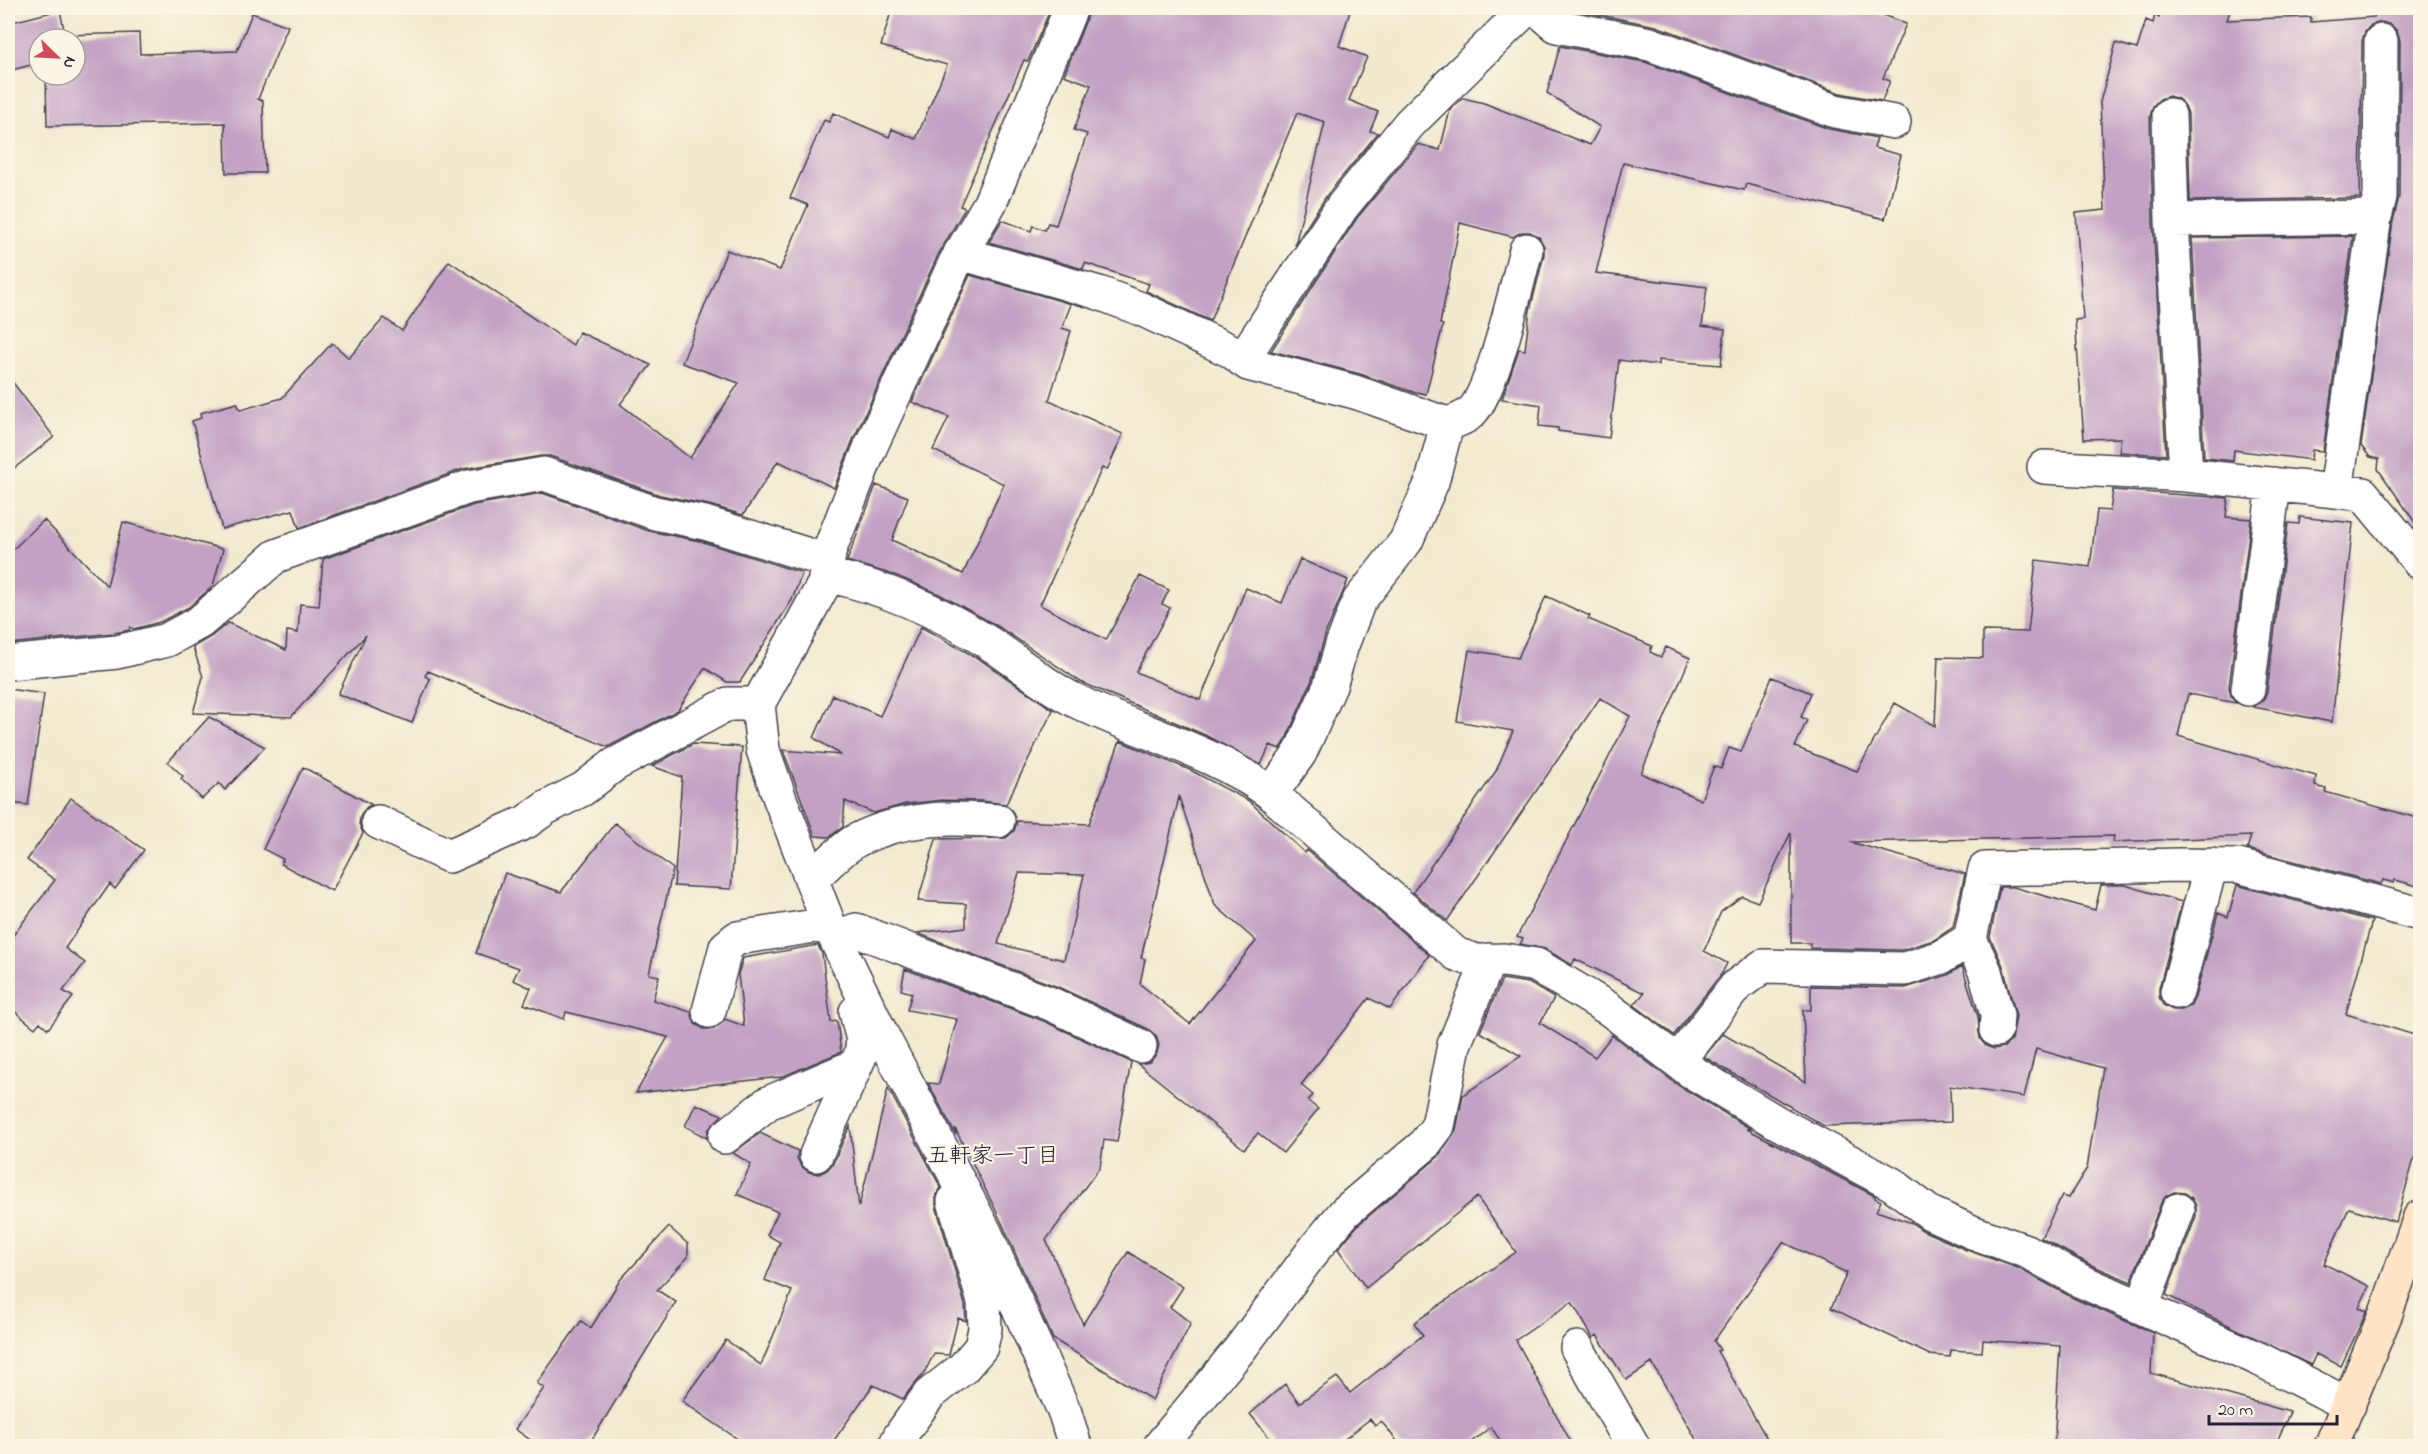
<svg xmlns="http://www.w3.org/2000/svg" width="2428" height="1454" viewBox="0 0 2428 1454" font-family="'Indie Flower','Klee One',sans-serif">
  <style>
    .building { fill: #c2a1c4; fill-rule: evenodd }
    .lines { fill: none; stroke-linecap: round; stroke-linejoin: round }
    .street-casing { stroke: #414051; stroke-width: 36 }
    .secondary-casing { stroke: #414051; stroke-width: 36 }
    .street { stroke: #fff; stroke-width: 33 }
    .secondary { stroke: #ffe4c6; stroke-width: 33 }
    .labels { text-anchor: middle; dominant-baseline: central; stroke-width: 4.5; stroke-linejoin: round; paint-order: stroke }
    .neighbourhood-label { font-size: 22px; fill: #22223b; stroke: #fcf5e5 }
  </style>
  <rect width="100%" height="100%" fill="#fcf5e5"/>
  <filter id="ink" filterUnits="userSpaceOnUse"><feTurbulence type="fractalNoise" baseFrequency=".0167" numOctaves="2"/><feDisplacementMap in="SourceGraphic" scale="12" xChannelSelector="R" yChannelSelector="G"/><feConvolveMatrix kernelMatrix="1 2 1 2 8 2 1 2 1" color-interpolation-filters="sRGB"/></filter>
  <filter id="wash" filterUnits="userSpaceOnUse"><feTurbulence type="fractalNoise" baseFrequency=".008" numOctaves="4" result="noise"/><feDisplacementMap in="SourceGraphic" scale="24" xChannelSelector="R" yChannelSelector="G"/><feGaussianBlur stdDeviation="1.35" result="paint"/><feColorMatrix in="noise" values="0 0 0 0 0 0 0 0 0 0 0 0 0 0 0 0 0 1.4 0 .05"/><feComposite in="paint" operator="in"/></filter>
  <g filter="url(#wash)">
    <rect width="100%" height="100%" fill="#f1eace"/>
    <g id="blocks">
      <path class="building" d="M 892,8 L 1051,8 L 1028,61 L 1024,60 L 960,206 L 965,208 L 938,255 L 853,440 L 834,488 L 778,461 L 743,515 L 709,505 L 660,495 L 550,456 L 541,456 L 463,469 L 299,528 L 293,510 L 222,529 L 192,421 L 201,418 L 200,413 L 237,403 L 240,410 L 282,398 L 332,343 L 349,358 L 384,318 L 402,331 L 449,261 L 573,345 L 579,332 L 651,365 L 620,404 L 690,458 L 739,383 L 682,363 L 727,250 L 780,270 L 808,205 L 790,198 L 824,120 L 829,122 L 833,113 L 889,137 L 892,129 L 916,139 L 947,65 L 881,46 Z
        M 1089,8 L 1351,8 L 1339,46 L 1367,57 L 1349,100 L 1378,112 L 1370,131 L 1378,133 L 1327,195 L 1295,245 L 1325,122 L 1297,113 L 1210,321 L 1146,291 L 1149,284 L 1085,263 L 1083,269 L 989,242 L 1002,220 L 1031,231 L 1033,226 L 1045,230 L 1048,223 L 1056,225 L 1087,134 L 1074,130 L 1091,85 L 1064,75 L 1088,15 Z
        M 1570,8 L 1865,8 L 1906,24 L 1883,78 L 1890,81 L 1882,101 L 1840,93 L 1656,26 L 1570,9 Z
        M 2162,8 L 2231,8 L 2227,20 L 2311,17 L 2311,22 L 2374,17 L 2378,8 L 2421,8 L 2421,531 L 2378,469 L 2379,459 L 2370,457 L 2361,446 L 2393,221 L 2399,197 L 2400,41 L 2397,31 L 2391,25 L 2382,22 L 2371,25 L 2365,32 L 2362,41 L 2360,198 L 2190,201 L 2188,114 L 2185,106 L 2178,99 L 2169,96 L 2160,99 L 2153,106 L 2150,116 L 2153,221 L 2166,455 L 2119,452 L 2121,438 L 2084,439 L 2075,320 L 2083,319 L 2076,213 L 2105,210 L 2100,102 L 2116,43 L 2137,49 L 2146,20 L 2153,23 L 2155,15 L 2159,17 Z
        M 60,10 L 65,35 L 139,33 L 140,54 L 237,51 L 252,13 L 288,26 L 258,99 L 263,101 L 265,173 L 226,173 L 225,123 L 47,126 L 46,75 L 75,75 L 75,39 L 39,39 L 39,63 L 8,71 L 8,23 Z
        M 1560,46 L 1645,62 L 1829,129 L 1877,138 L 1874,148 L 1901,155 L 1885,219 L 1746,184 L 1744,190 L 1623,163 L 1596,273 L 1707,287 L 1702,326 L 1725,329 L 1721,365 L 1658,360 L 1658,365 L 1619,360 L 1609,438 L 1558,431 L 1558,428 L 1539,426 L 1541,405 L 1502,399 L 1519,349 L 1525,350 L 1530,310 L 1544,255 L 1544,246 L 1539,237 L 1530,232 L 1522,232 L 1513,237 L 1460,223 L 1440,324 L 1443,325 L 1426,394 L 1417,392 L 1416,393 L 1360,374 L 1271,351 L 1357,218 L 1418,144 L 1440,150 L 1450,110 L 1463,98 L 1484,103 L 1590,145 L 1600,127 L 1547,93 Z
        M 2353,236 L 2323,451 L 2312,450 L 2311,460 L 2234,450 L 2233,461 L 2204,458 L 2192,238 Z
        M 970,275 L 1071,304 L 1062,328 L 1071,331 L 1049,400 L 1123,434 L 1107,470 L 1102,468 L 1040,605 L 1106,640 L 1140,576 L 1169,590 L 1162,604 L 1170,608 L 1136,672 L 1200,700 L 1246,588 L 1282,603 L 1300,559 L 1348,580 L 1326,632 L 1312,680 L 1284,744 L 1280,749 L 1270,745 L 1261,765 L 1205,735 L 1081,682 L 999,627 L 939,594 L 897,576 L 847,561 L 876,485 L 908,497 L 892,540 L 963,574 L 1004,484 L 933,450 L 949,417 L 912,402 Z
        M 8,376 L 54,437 L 8,473 Z
        M 2113,490 L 2228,498 L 2226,517 L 2251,519 L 2229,687 L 2231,696 L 2236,703 L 2188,694 L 2178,736 L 2316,776 L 2315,786 L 2326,789 L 2325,792 L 2421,819 L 2421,887 L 2395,880 L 2394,883 L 2383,880 L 2381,884 L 2247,849 L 2251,836 L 2113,842 L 2114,836 L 1850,842 L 1965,874 L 1953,927 L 1934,940 L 1902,950 L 1810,948 L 1810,943 L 1791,943 L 1791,832 L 1758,902 L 1742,896 L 1721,912 L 1704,951 L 1727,963 L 1722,973 L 1674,1035 L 1634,1005 L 1644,993 L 1575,959 L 1572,965 L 1545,949 L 1520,944 L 1523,939 L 1517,937 L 1630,716 L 1600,698 L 1447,921 L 1413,892 L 1496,771 L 1513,731 L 1457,721 L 1469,650 L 1518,658 L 1546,596 L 1590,616 L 1588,619 L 1652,646 L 1650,652 L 1661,657 L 1666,647 L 1690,658 L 1641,773 L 1701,800 L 1714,766 L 1721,769 L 1729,748 L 1741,752 L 1772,677 L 1811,693 L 1801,717 L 1807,720 L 1795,747 L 1857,771 L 1895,703 L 1935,726 L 1938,657 L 1983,658 L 1983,631 L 2028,632 L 2036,560 L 2090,567 L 2097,510 L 2110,511 Z
        M 542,493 L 649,531 L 700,541 L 802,573 L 792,600 L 740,682 L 727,682 L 705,668 L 678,710 L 608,747 L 428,671 L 425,676 L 430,679 L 412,723 L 338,694 L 366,635 L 291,717 L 193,713 L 203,677 L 193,647 L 212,636 L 228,623 L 286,650 L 287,631 L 298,633 L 300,604 L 319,606 L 323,559 L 474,505 Z
        M 2300,517 L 2353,523 L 2332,722 L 2253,707 L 2263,701 L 2267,691 L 2288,523 L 2299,524 Z
        M 44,520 L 107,586 L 123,522 L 223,549 L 213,586 L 189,607 L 160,622 L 134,629 L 130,627 L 129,630 L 114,633 L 8,644 L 8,554 Z
        M 921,627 L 979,659 L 1053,710 L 1006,804 L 981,801 L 942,800 L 906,804 L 874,813 L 845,801 L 843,827 L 829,837 L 815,836 L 783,750 L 841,755 L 814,738 L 833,695 L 880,716 Z
        M 8,689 L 44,694 L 28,805 L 8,803 Z
        M 209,717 L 265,747 L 225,790 L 219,783 L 202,799 L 181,779 L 183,776 L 168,762 Z
        M 1120,741 L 1190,770 L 1249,801 L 1305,853 L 1307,850 L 1429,955 L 1390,1009 L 1369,998 L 1301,1085 L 1313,1095 L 1308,1101 L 1318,1109 L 1283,1153 L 1258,1133 L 1244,1149 L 1138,1064 L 1150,1062 L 1157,1053 L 1159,1045 L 1156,1036 L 1148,1029 L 1058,987 L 917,933 L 966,927 L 966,904 L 918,901 L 936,839 L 1006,838 L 1014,831 L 1017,821 L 1089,824 ZM 1179,797 L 1215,905 L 1256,941 L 1190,1024 L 1140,984 L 1145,959 L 1141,958 ZM 1019,873 L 1084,875 L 1064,960 L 998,944 Z
        M 693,744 L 742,747 L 731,889 L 674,886 L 682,777 L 652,766 Z
        M 303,767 L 372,805 L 367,807 L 361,814 L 359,824 L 363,833 L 332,891 L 281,864 L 283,859 L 263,849 Z
        M 71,798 L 144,850 L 115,889 L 110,884 L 65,948 L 85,963 L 63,991 L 73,997 L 48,1029 L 40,1022 L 35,1028 L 8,1006 L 8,942 L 55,880 L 27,860 Z
        M 615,823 L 673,869 L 649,974 L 659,976 L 653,1000 L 691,1012 L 695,1024 L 704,1029 L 714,1029 L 725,1019 L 744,1026 L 738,974 L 743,958 L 818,945 L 822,954 L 831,1022 L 837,1021 L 841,1052 L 781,1077 L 636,1093 L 668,1037 L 566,1012 L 564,1019 L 524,1004 L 531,988 L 513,980 L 519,968 L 476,953 L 505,873 L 561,892 Z
        M 2101,885 L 2125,885 L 2182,902 L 2159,988 L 2159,997 L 2163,1005 L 2173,1010 L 2182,1010 L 2191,1005 L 2195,997 L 2218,913 L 2228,917 L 2237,885 L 2372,921 L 2346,1014 L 2421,1037 L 2421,1135 L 2396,1222 L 2349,1208 L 2324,1264 L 2369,1286 L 2359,1308 L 2367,1311 L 2341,1366 L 2316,1354 L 2311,1365 L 2166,1295 L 2196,1216 L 2196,1206 L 2192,1198 L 2185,1193 L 2174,1192 L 2166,1196 L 2161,1203 L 2131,1282 L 2089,1264 L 2041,1238 L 2062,1196 L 2068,1198 L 2087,1168 L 2103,1068 L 2036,1049 L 2024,1097 L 1950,1086 L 1951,1122 L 1824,1126 L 1704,1057 L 1723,1034 L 1806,1082 L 1803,1010 L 1811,1010 L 1811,986 L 1905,988 L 1948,975 L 1962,966 L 1978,1017 L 1980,1039 L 1986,1046 L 1994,1049 L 2004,1047 L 2012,1040 L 2016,1016 L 2003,966 L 1990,937 L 2000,887 L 2013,887 L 2095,910 Z
        M 905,969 L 1044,1021 L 1131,1062 L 1117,1142 L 1104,1140 L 1100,1167 L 1046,1240 L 1083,1324 L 1128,1252 L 1183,1287 L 1170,1307 L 1191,1323 L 1152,1400 L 1053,1339 L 1002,1223 L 955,1128 L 956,1135 L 928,1083 L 939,1084 L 957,1019 L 907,1010 L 912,993 L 901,990 Z
        M 1502,979 L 1529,983 L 1554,998 L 1540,1023 L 1595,1057 L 1612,1035 L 1679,1086 L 1751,1129 L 1747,1129 L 1875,1196 L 1875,1198 L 1881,1201 L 1876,1211 L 1912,1223 L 1922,1230 L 1964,1249 L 2018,1268 L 2073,1298 L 2153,1333 L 2151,1373 L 2290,1412 L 2275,1446 L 2054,1446 L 2060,1346 L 1983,1340 L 1982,1352 L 1951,1350 L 1950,1357 L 1930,1355 L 1831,1308 L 1847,1273 L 1783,1242 L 1714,1341 L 1720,1350 L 1717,1351 L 1771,1446 L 1700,1446 L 1652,1363 L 1626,1380 L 1597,1335 L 1593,1338 L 1572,1302 L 1516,1340 L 1573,1446 L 1504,1446 L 1491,1427 L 1466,1446 L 1401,1446 L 1381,1421 L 1375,1426 L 1370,1419 L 1336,1446 L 1276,1446 L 1250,1414 L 1285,1384 L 1299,1403 L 1337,1377 L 1350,1393 L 1423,1335 L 1414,1323 L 1516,1252 L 1477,1197 L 1366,1288 L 1338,1249 L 1358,1225 L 1438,1157 L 1456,1130 L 1463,1095 L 1521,1056 L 1480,1032 Z
        M 888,1088 L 941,1188 L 936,1196 L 936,1206 L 965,1305 L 966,1321 L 958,1318 L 949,1355 L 934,1354 L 923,1375 L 914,1384 L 903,1399 L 873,1385 L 830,1446 L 748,1446 L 682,1401 L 726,1340 L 761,1365 L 792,1291 L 765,1280 L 780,1242 L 767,1235 L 778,1212 L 737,1194 L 751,1164 L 733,1153 L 760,1133 L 798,1151 L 797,1158 L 801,1166 L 809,1172 L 819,1174 L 827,1170 L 833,1163 L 850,1126 L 859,1207 Z
        M 696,1104 L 722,1115 L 708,1130 L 707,1138 L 685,1126 Z
        M 669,1227 L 688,1244 L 688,1257 L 657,1290 L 676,1302 L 588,1446 L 539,1446 L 515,1429 L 544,1388 L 537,1383 L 581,1321 L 591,1328 L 620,1280 Z"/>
    </g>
  </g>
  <g filter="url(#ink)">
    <use href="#blocks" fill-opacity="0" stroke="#414051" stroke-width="1.5"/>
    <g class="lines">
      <defs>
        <path id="street" d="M 1071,8 L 990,203 L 955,263 L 870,448 L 830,549 L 824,584 L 758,704 L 763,750 L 780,799 L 830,927 L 881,1033 L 985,1232 L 1065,1413 L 1075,1446
          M 1536,8 L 1557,26 L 1650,44 L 1835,111 L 1894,122
          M 2169,115 L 2172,220 L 2186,475
          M 2172,220 L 2375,217
          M 960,253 L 1099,293 L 1141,309 L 1231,351 L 1248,364 L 1355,392 L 1447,424 C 1454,422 1462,419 1468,415 C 1492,399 1517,283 1526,250
          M 1242,360 L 1342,207 L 1410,123 L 1527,8
          M 2044,467 L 2186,475 L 2363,494 L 2420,563
          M 2336,491 L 2375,217 L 2380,197 L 2381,41
          M 826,575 C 883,587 940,612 989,643 C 1017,661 1043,684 1072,699 C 1137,732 1210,749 1269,792 L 1456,954 L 1476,961 L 1504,960 L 1536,965 L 1609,1009 L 1689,1070 L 1776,1122 L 1892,1184 L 1930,1213 L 1972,1232 L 2026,1251 L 2081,1281 L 2259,1359 L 2349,1405
          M 8,663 L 117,652 L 167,640 L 200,622 L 276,556 L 469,487 L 544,474 L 655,513 L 705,523 L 828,561
          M 2248,689 L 2274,484
          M 1271,794 L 1300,753 L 1330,686 L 1342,645 L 1359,601 L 1406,541 L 1432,482 L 1447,424
          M 378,822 L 449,856 L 526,822 L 546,808 L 583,789 L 614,765 L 728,704 L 758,704
          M 811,879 C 825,867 841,849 857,840 C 903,817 948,817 998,821
          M 835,938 L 856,930 L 1051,1004 L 1140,1046
          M 2177,992 L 2211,865
          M 709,1011 L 726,947 L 737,938 L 828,924
          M 1996,1030 L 1997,1015 L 1985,971 L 1970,939 L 1985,869 L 2181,865 L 2238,866 L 2420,914
          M 1678,1061 L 1736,986 L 1763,966 L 1905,969 L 1942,957 L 1970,939
          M 725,1137 L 768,1103 L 855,1066
          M 816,1155 L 861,1054 L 863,1040 L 856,1012 L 862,1005
          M 2142,1306 L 2178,1210
          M 1577,1348 L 1633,1446
          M 895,1446 L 900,1436 L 929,1395 L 963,1368 L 981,1347 L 985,1329 L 984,1302 L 954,1201
          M 1160,1446 L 1240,1349 L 1316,1247 L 1345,1212 L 1423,1146 L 1438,1126 L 1454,1045 L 1489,960"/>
        <path id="secondary" d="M 2331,1446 L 2386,1313 L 2420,1217"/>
      </defs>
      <use href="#street" class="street-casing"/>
      <use href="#secondary" class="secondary-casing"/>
      <use href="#street" class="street"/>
      <use href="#secondary" class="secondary"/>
    </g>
  </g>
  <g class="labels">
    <g class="neighbourhood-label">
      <text x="993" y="1157">五軒家一丁目</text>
    </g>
  </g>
  <rect width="2428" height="1454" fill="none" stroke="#fcf5e5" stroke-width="30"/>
  <g transform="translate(57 57) rotate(114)"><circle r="28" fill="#fcf5e5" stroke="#a5a1a1" stroke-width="1.5"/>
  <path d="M0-4.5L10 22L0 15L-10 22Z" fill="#d1495b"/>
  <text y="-9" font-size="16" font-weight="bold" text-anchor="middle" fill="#22223b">N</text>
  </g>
  <path d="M2209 1415v9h128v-9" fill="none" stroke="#22223b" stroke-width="3"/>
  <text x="2218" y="1415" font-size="18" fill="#22223b" stroke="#fcf5e5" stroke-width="4.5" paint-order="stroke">20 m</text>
</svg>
